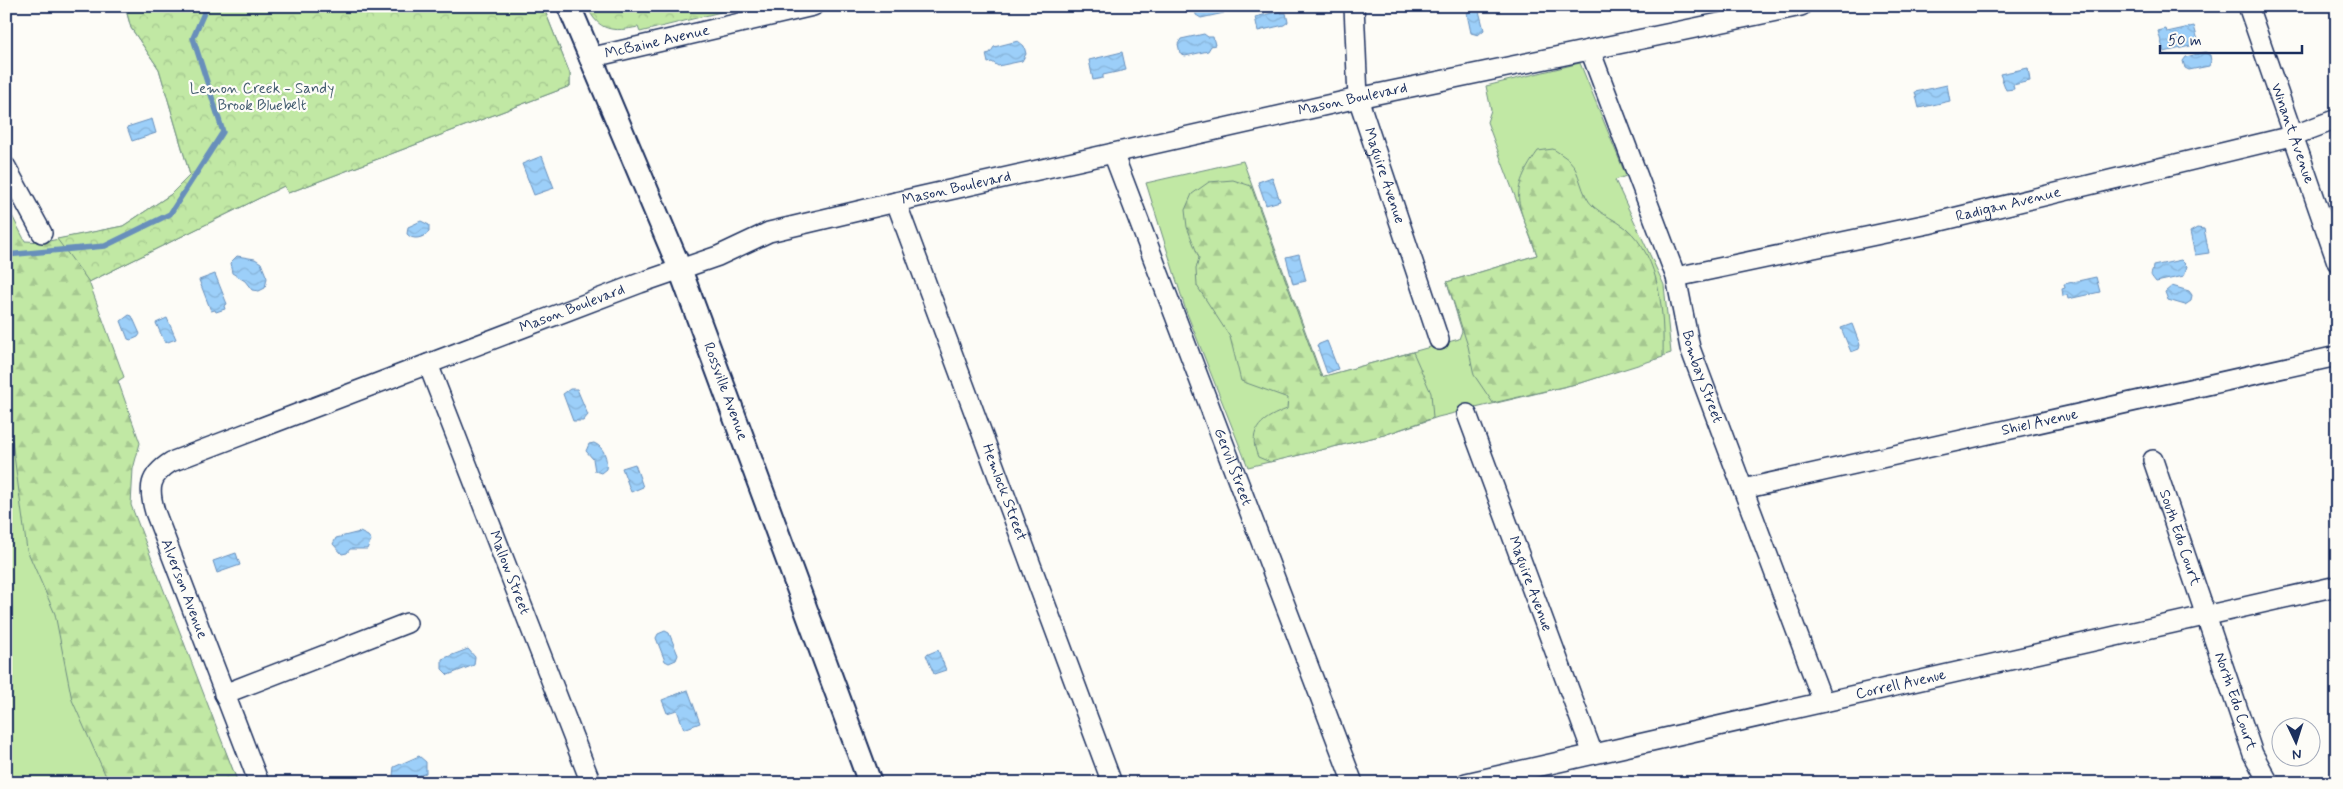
<svg xmlns="http://www.w3.org/2000/svg" width="2343" height="789" viewBox="0 0 2343 789" font-family="Mynerve,sans-serif">
  <style>
    .grass { fill: #c1e8a4; stroke: #6e8c81 }
    .forest { fill: url(#forest-firs); stroke: #6e8c81 }
    .park { fill: url(#park-crowns); stroke: #6e8c81 }
    .water { fill: url(#water-waves); stroke: #688fbb }
    .lines { fill: none; stroke-linecap: round; stroke-linejoin: round }
    .stream { stroke: #688fbb; stroke-width: 5.5 }
    .minor-casing { stroke: #1b2f5e; stroke-width: 22 }
    .tertiary-casing { stroke: #1b2f5e; stroke-width: 26 }
    .minor { stroke: #fdfcf7; stroke-width: 19 }
    .tertiary { stroke: #fdfcf7; stroke-width: 22 }
    .labels { text-anchor: middle; dominant-baseline: central; stroke-width: 4.5; stroke-linejoin: round; paint-order: stroke }
    .street-label { font-size: 15px; fill: #1b2f5e; stroke: #fdfcf7 }
    .park-label { font-size: 15px; fill: #445d70; stroke: #fdfcf7 }
  </style>
  <defs>
    <pattern id="forest-firs" width="22" height="20" patternUnits="userSpaceOnUse" patternTransform="scale(1.25)"><rect width="22" height="20" fill="#c1e8a4"/><path d="M5 1l3.5 6h-7zM16 11l3.5 6h-7z" fill="#a5c790"/></pattern>
    <pattern id="park-crowns" width="20" height="18" patternUnits="userSpaceOnUse" patternTransform="scale(1.25)"><rect width="20" height="18" fill="#c1e8a4"/><path d="M2 6a3 3 0 1 1 6 0M12 15a3 3 0 1 1 6 0" fill="none" stroke="#a5c790"/></pattern>
    <pattern id="water-waves" width="16" height="10" patternUnits="userSpaceOnUse" patternTransform="scale(1.25)"><rect width="16" height="10" fill="#9ccff9"/><path d="M0 5q4-4 8 0t8 0" fill="none" stroke="#86b2d8"/></pattern>
  </defs>
  <rect width="100%" height="100%" fill="#fdfcf7"/>
  <filter id="ink" filterUnits="userSpaceOnUse"><feTurbulence type="fractalNoise" baseFrequency=".02" numOctaves="2"/><feDisplacementMap in="SourceGraphic" scale="10" xChannelSelector="R" yChannelSelector="G"/><feConvolveMatrix kernelMatrix="1 2 1 2 8 2 1 2 1" color-interpolation-filters="sRGB"/></filter>
  <g filter="url(#ink)">
    <path class="grass" d="M 1580,63 L 1626,176 L 1615,180 L 1664,285 L 1671,353 L 1584,382 L 1438,417 L 1384,435 L 1248,467 L 1186,311 L 1146,183 L 1243,161 L 1322,377 L 1459,339 L 1462,331 L 1447,282 L 1537,255 L 1487,122 L 1491,110 L 1486,86 Z
      M 6,204 L 238,783 L 6,783 Z"/>
    <path class="forest" d="M 125,6 L 543,6 L 570,74 L 570,86 L 288,193 L 284,186 L 89,282 L 124,377 L 118,381 L 140,443 L 133,469 L 131,505 L 238,783 L 109,783 L 72,700 L 55,614 L 27,550 L 12,441 L 6,423 L 6,204 L 25,241 L 44,242 L 123,226 L 170,195 L 190,175 L 159,69 L 131,28 Z
      M 1553,149 C 1558,152 1564,156 1569,160 C 1581,171 1580,195 1594,207 C 1603,215 1616,220 1626,228 C 1661,258 1664,314 1663,357 L 1584,382 L 1493,403 L 1474,375 L 1468,346 L 1447,282 L 1537,255 C 1522,208 1504,198 1538,151 Z
      M 1233,180 L 1251,186 L 1321,377 L 1413,352 L 1431,393 L 1433,418 L 1384,435 L 1270,462 L 1258,457 C 1246,428 1264,418 1287,409 L 1288,398 L 1241,381 L 1230,337 L 1197,286 L 1196,269 L 1199,258 L 1187,227 L 1185,210 L 1192,194 L 1209,182 Z"/>
    <path class="park" d="M 125,6 L 543,6 L 570,74 L 570,86 L 288,193 L 284,186 L 89,282 L 57,239 L 123,226 L 170,195 L 190,175 L 159,69 L 131,28 Z
      M 587,6 L 745,6 L 640,32 L 638,27 C 614,32 598,32 587,6 Z"/>
    <path class="water" d="M 1195,6 L 1222,6 L 1224,13 L 1201,18 L 1196,15 Z
      M 1470,9 L 1479,11 L 1484,30 L 1478,35 L 1471,33 L 1467,14 Z
      M 1281,11 L 1281,13 L 1286,13 L 1288,22 L 1284,25 L 1258,31 L 1255,17 Z
      M 2194,26 L 2199,44 L 2164,52 L 2158,31 L 2166,29 L 2167,32 Z
      M 1204,34 L 1208,37 L 1213,37 L 1215,45 L 1211,46 L 1208,51 L 1185,56 L 1180,53 L 1178,44 L 1181,39 Z
      M 1018,41 L 1024,46 L 1026,54 L 1022,61 L 998,66 L 992,62 L 988,63 L 986,54 L 990,53 L 994,47 Z
      M 1122,52 L 1126,70 L 1103,75 L 1103,78 L 1093,80 L 1089,60 Z
      M 2205,52 L 2210,55 L 2211,61 L 2209,66 L 2189,70 L 2185,68 L 2183,61 L 2186,57 Z
      M 2028,68 L 2030,81 L 2013,85 L 2014,89 L 2006,90 L 2000,74 Z
      M 1947,85 L 1950,101 L 1919,108 L 1915,92 Z
      M 152,119 L 156,133 L 132,141 L 127,127 Z
      M 542,156 L 554,188 L 534,195 L 522,164 Z
      M 1272,177 L 1280,201 L 1266,205 L 1258,182 Z
      M 421,221 L 429,225 L 429,232 C 423,238 413,241 407,234 L 408,227 Z
      M 2197,228 L 2204,229 L 2209,253 L 2195,255 L 2190,232 Z
      M 1299,254 L 1306,281 L 1293,284 L 1286,257 Z
      M 237,256 L 255,259 L 261,263 L 267,278 L 265,288 L 259,291 L 252,290 L 245,281 L 232,273 L 230,263 Z
      M 2181,260 L 2187,266 L 2184,276 L 2156,282 C 2148,272 2152,277 2153,266 Z
      M 215,274 L 227,304 L 224,306 L 225,309 L 216,312 L 215,310 L 211,311 L 199,280 Z
      M 2096,277 L 2100,292 L 2068,299 L 2067,295 L 2063,296 L 2062,289 L 2065,288 L 2064,284 Z
      M 2172,286 L 2189,291 L 2192,295 L 2191,301 L 2185,305 L 2168,300 L 2165,292 Z
      M 129,315 L 132,316 L 140,334 L 138,337 L 131,340 L 128,339 L 121,321 Z
      M 167,318 L 176,339 L 165,343 L 156,323 Z
      M 1852,324 L 1860,345 L 1859,349 L 1851,352 L 1841,328 Z
      M 1327,341 L 1338,369 L 1327,373 L 1317,345 Z
      M 570,389 L 577,389 L 588,415 L 583,421 L 573,421 L 563,394 Z
      M 594,443 C 604,447 608,459 606,469 L 601,473 L 595,471 L 593,459 L 586,451 L 589,444 Z
      M 635,464 L 643,487 L 631,492 L 622,468 Z
      M 360,532 L 368,536 L 371,540 L 367,549 L 350,549 L 347,553 L 342,554 L 333,544 L 336,538 Z
      M 236,553 L 240,565 L 217,573 L 213,561 Z
      M 665,631 L 669,633 L 678,655 L 676,660 L 669,663 L 665,661 L 656,638 L 658,634 Z
      M 468,649 L 475,657 L 474,665 L 448,675 L 442,669 L 442,659 Z
      M 938,650 L 946,670 L 934,674 L 926,655 Z
      M 688,690 L 700,723 L 684,729 L 677,710 L 667,713 L 662,700 Z
      M 419,756 L 426,762 L 426,773 L 401,783 L 393,776 L 394,767 Z"/>
    <g class="lines">
      <path class="stream" d="M 6,255 L 105,246 L 170,214 L 223,132 L 193,38 L 207,6"/>
      <defs>
        <g id="minor">
          <path id="s1" d="M 1354,6 L 1358,98 L 1439,340"/>
          <path id="s2" d="M 2248,6 L 2337,262"/>
          <path id="s3" d="M 1590,50 L 1676,277 L 1690,348 L 1823,702"/>
          <path id="s4" d="M 589,58 L 813,6"/>
          <path id="s5" d="M 1113,153 L 1353,783"/>
          <path d="M 6,167 L 42,233"/>
          <path id="s6" d="M 896,202 L 1112,783"/>
          <path id="s7" d="M 1676,277 L 1928,224 L 2292,136 L 2337,119"/>
          <path id="s8" d="M 428,364 L 591,783"/>
          <path id="s9" d="M 1467,414 L 1593,754"/>
          <path id="s10" d="M 2153,460 L 2253,754 L 2269,783"/>
          <path id="s11" d="M 1743,489 L 2337,356"/>
          <path d="M 224,694 L 407,623"/>
          <path id="s12" d="M 259,783 L 155,512 C 148,488 149,476 171,462 L 640,283 L 718,256 L 769,232 L 896,202 L 1358,98 L 1801,6"/>
          <path id="s13" d="M 1466,783 L 2337,586"/>
        </g>
        <g id="tertiary">
          <path id="s14" d="M 569,6 L 680,269 L 870,783"/>
        </g>
      </defs>
      <use href="#minor" class="minor-casing"/>
      <use href="#tertiary" class="tertiary-casing"/>
      <use href="#minor" class="minor"/>
      <use href="#tertiary" class="tertiary"/>
    </g>
  </g>
  <g class="labels">
    <g class="street-label">
      <text stroke="none"><textPath href="#s4" startOffset="70">McBaine Avenue</textPath></text>
      <text stroke="none"><textPath href="#s12" startOffset="1588">Mason Boulevard</textPath></text>
      <text stroke="none"><textPath href="#s2" startOffset="135">Winant Avenue</textPath></text>
      <text stroke="none"><textPath href="#s1" startOffset="174">Maguire Avenue</textPath></text>
      <text stroke="none"><textPath href="#s12" startOffset="1182">Mason Boulevard</textPath></text>
      <text stroke="none"><textPath href="#s7" startOffset="340">Radigan Avenue</textPath></text>
      <text stroke="none"><textPath href="#s12" startOffset="778">Mason Boulevard</textPath></text>
      <text stroke="none"><textPath href="#s3" startOffset="346">Bombay Street</textPath></text>
      <text stroke="none"><textPath href="#s14" startOffset="416">Rossville Avenue</textPath></text>
      <text stroke="none"><textPath href="#s11" startOffset="304">Shiel Avenue</textPath></text>
      <text stroke="none"><textPath href="#s5" startOffset="336">Gervil Street</textPath></text>
      <text stroke="none"><textPath href="#s6" startOffset="310">Hemlock Street</textPath></text>
      <text stroke="none"><textPath href="#s10" startOffset="82">South Edo Court</textPath></text>
      <text stroke="none"><textPath href="#s8" startOffset="224">Mallow Street</textPath></text>
      <text stroke="none"><textPath href="#s9" startOffset="181">Maguire Avenue</textPath></text>
      <text transform="translate(184 589) rotate(69)">Alverson Avenue</text>
      <text stroke="none"><textPath href="#s13" startOffset="446">Correll Avenue</textPath></text>
      <text stroke="none"><textPath href="#s10" startOffset="255">North Edo Court</textPath></text>
    </g>
    <g class="park-label">
      <text x="262" y="89">Lemon Creek - Sandy<tspan x="262" dy="17">Brook Bluebelt</tspan></text>
    </g>
  </g>
  <rect width="2343" height="789" fill="none" stroke="#fdfcf7" stroke-width="25"/>
  <rect x="12" y="12" width="2318" height="764" fill="none" stroke="#1b2f5e" stroke-width="2" filter="url(#ink)"/>
  <g transform="translate(2296 742) rotate(176)"><circle r="24" fill="#fdfcf7" stroke="#a3aaba"/>
  <path d="M0-4L9 19L0 12L-9 19Z" fill="#1b2f5e"/>
  <text y="-8" font-size="14" font-weight="bold" text-anchor="middle" fill="#1b2f5e">N</text>
  </g>
  <path d="M2160 45v8h142v-8" fill="none" stroke="#1b2f5e" stroke-width="2.5"/>
  <text x="2168" y="45" font-size="15" fill="#1b2f5e" stroke="#fdfcf7" stroke-width="4" paint-order="stroke">50 m</text>
</svg>
